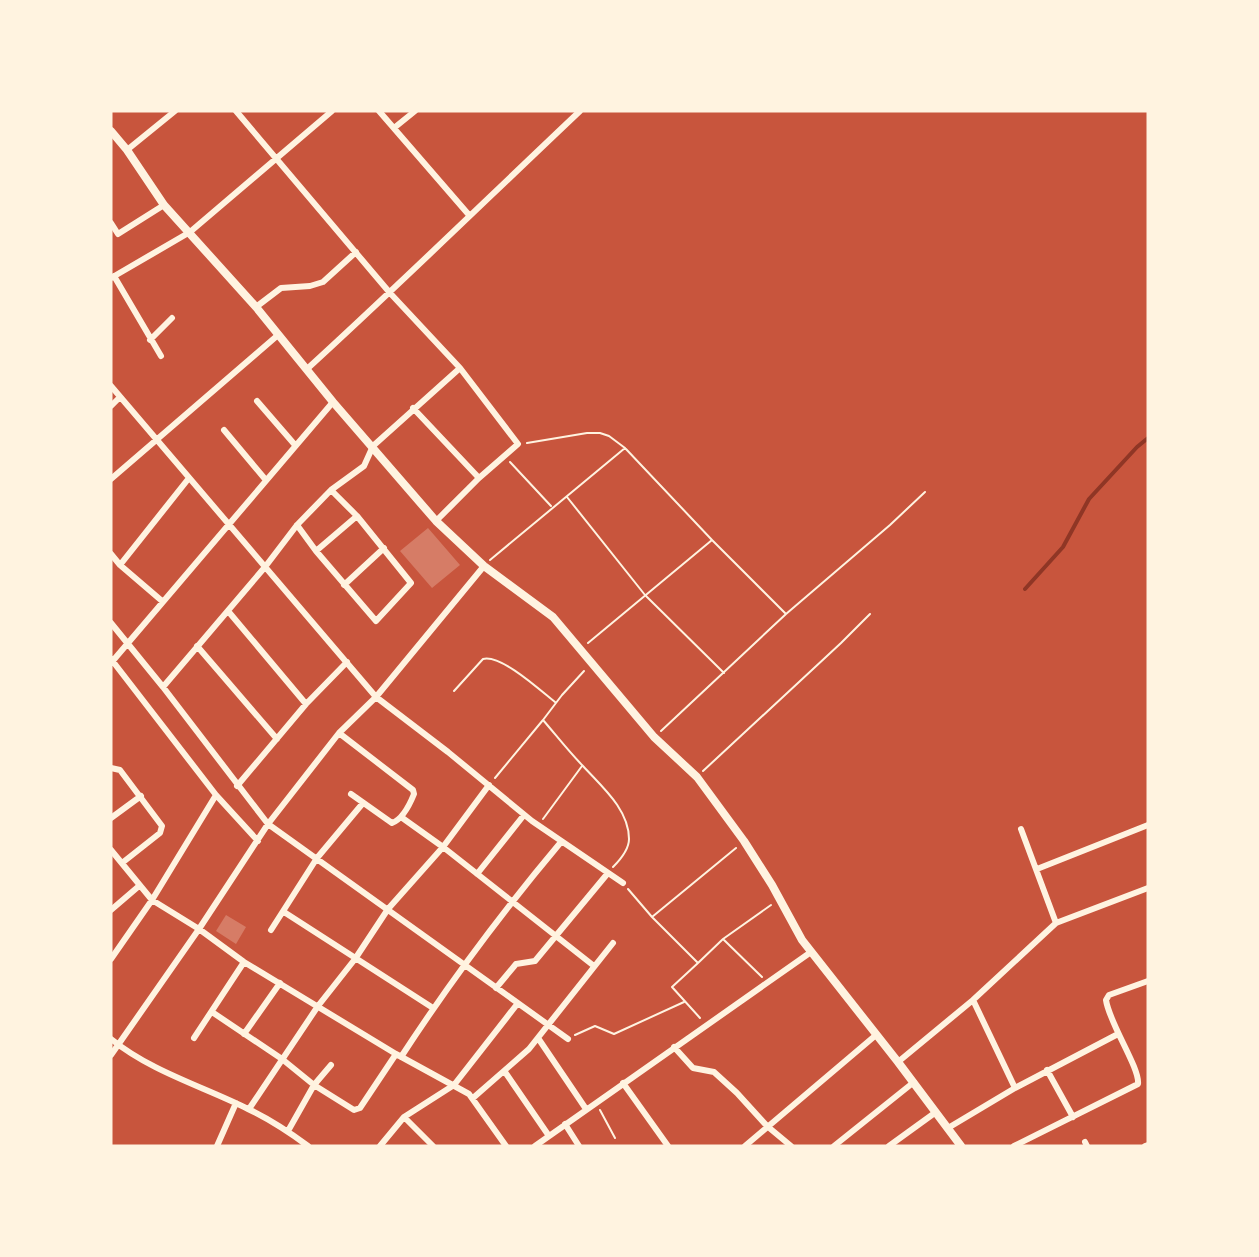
<svg xmlns="http://www.w3.org/2000/svg" width="1259" height="1257" viewBox="0 0 1259 1257" font-family="Commissioner,sans-serif">
  <style>
    .lines { fill: none; stroke-linecap: round; stroke-linejoin: round }
    .stream { stroke: #8f3625; stroke-width: 4 }
    .building { fill: #d67c66 }
    .path { stroke: #fff3e0; stroke-width: 2 }
    .minor { stroke: #fff3e0; stroke-width: 6 }
    .tertiary { stroke: #fff3e0; stroke-width: 8 }
  </style>
  <rect width="100%" height="100%" fill="#c8553d"/>
  <g class="lines">
    <path class="stream" d="M 1025,589 L 1063,547 L 1089,499 L 1137,447 L 1148,438"/>
  </g>
  <path class="building" d="M 428,528 L 460,565 L 432,588 L 400,551 Z
    M 226,915 L 246,927 L 236,944 L 216,931 Z"/>
  <g class="lines">
    <path class="path" d="M 527,443 L 587,433 L 600,433 L 609,436 L 625,448 L 712,540 L 588,643
      M 510,462 L 551,506
      M 567,497 L 645,595 L 724,673
      M 712,540 L 786,614
      M 490,560 L 625,448
      M 584,671 L 562,695 L 543,720 C 556,735 569,752 583,766 C 601,786 629,809 629,839 C 629,850 620,860 613,867
      M 454,691 L 483,659 C 501,654 541,691 556,703
      M 661,731 L 786,614 L 890,525 L 925,492
      M 703,771 L 841,643 L 870,614
      M 495,778 L 543,720
      M 543,819 L 582,766
      M 628,889 L 652,917 L 698,963 L 672,987 L 700,1018
      M 652,917 L 736,848
      M 723,939 L 762,977
      M 698,963 L 723,939 L 771,905
      M 575,1035 L 595,1026 L 614,1034 L 684,1002
      M 600,1110 L 615,1138"/>
    <path class="minor" d="M 236,111 L 390,293 L 460,368 L 518,444 L 479,478 L 436,521
      M 379,111 L 469,215
      M 394,128 L 415,111
      M 127,150 L 175,111
      M 111,223 L 118,234 L 164,205
      M 114,276 L 161,356
      M 111,278 L 190,232 L 332,111
      M 256,307 L 281,288 L 310,286 L 323,282 L 356,252
      M 150,340 L 172,318
      M 307,369 C 399,285 489,197 580,111
      M 111,386 L 376,697 L 448,752 L 532,821 L 623,883
      M 257,401 L 295,445
      M 111,406 L 120,397
      M 413,408 L 479,478
      M 224,430 L 265,479
      M 111,479 L 278,335
      M 297,525 L 316,551 L 376,621 L 411,583 L 357,516 L 331,490
      M 316,551 L 357,516
      M 111,554 L 120,565 L 162,601
      M 120,565 L 189,478
      M 344,585 L 384,548
      M 228,611 L 306,704
      M 111,623 L 163,687 L 268,824 L 568,1039
      M 197,646 L 277,739
      M 111,659 L 216,795 L 258,841
      M 111,663 L 333,402
      M 163,687 L 265,567 L 297,525 L 331,490 L 364,466 L 373,446 L 460,368
      M 339,733 L 413,790 L 414,794 C 410,804 403,819 392,823 L 351,794
      M 111,768 L 120,770 L 162,826 L 160,833 L 122,863
      M 237,786 L 306,704 L 347,662
      M 401,817 L 443,847 L 594,966
      M 111,818 L 141,796
      M 1021,829 L 1056,923
      M 111,850 L 152,900 L 199,929 L 244,962 L 396,1054 L 469,1094 L 506,1146
      M 1037,869 L 1148,825
      M 477,874 L 524,815
      M 111,910 L 139,886
      M 284,912 L 433,1008
      M 271,930 L 317,858 L 363,803
      M 111,959 L 152,900 L 216,795
      M 496,988 L 516,964 L 535,961 L 608,873
      M 973,1000 L 1015,1088
      M 212,1012 L 282,1059 L 314,1085 L 354,1110 L 360,1108 L 396,1054
      M 244,1034 L 280,983
      M 194,1038 L 244,962
      M 538,1038 L 586,1109
      M 111,1039 C 152,1072 202,1086 248,1109 C 269,1119 289,1132 308,1146
      M 674,1047 L 693,1068 L 714,1072 L 737,1093 L 767,1126 L 791,1146
      M 111,1055 L 199,929 L 268,824 L 339,733 L 376,697 L 484,566
      M 401,1057 C 450,982 503,911 561,842
      M 898,1062 L 973,1000 L 1056,923 L 1148,888
      M 1047,1070 L 1073,1117
      M 505,1072 L 549,1136
      M 623,1083 L 668,1146
      M 473,1098 L 529,1049 L 613,943
      M 249,1109 L 318,1006 L 355,959 L 388,909 L 443,847 L 489,785
      M 404,1117 L 433,1146
      M 565,1124 L 579,1146
      M 948,1128 L 1015,1088 L 1118,1034
      M 288,1131 L 314,1085 L 331,1065
      M 1085,1142 L 1087,1146
      M 217,1146 L 236,1103
      M 380,1146 L 404,1117 L 454,1085 L 518,1003
      M 535,1146 L 811,952
      M 745,1146 L 876,1035
      M 834,1146 L 914,1082
      M 889,1146 L 936,1112
      M 1014,1146 L 1138,1084 C 1140,1068 1109,1023 1106,1000 L 1109,995 L 1148,981
      M 1145,1146 L 1148,1145"/>
    <path class="tertiary" d="M 111,131 L 127,150 L 164,205 L 256,307 L 333,402 L 436,521 L 484,566 L 553,617 L 654,737 L 697,777 L 744,841 L 772,885 L 802,940 L 898,1062 L 961,1146"/>
  </g>
  <rect width="1259" height="1257" fill="none" stroke="#fff3e0" stroke-width="225"/>
</svg>
